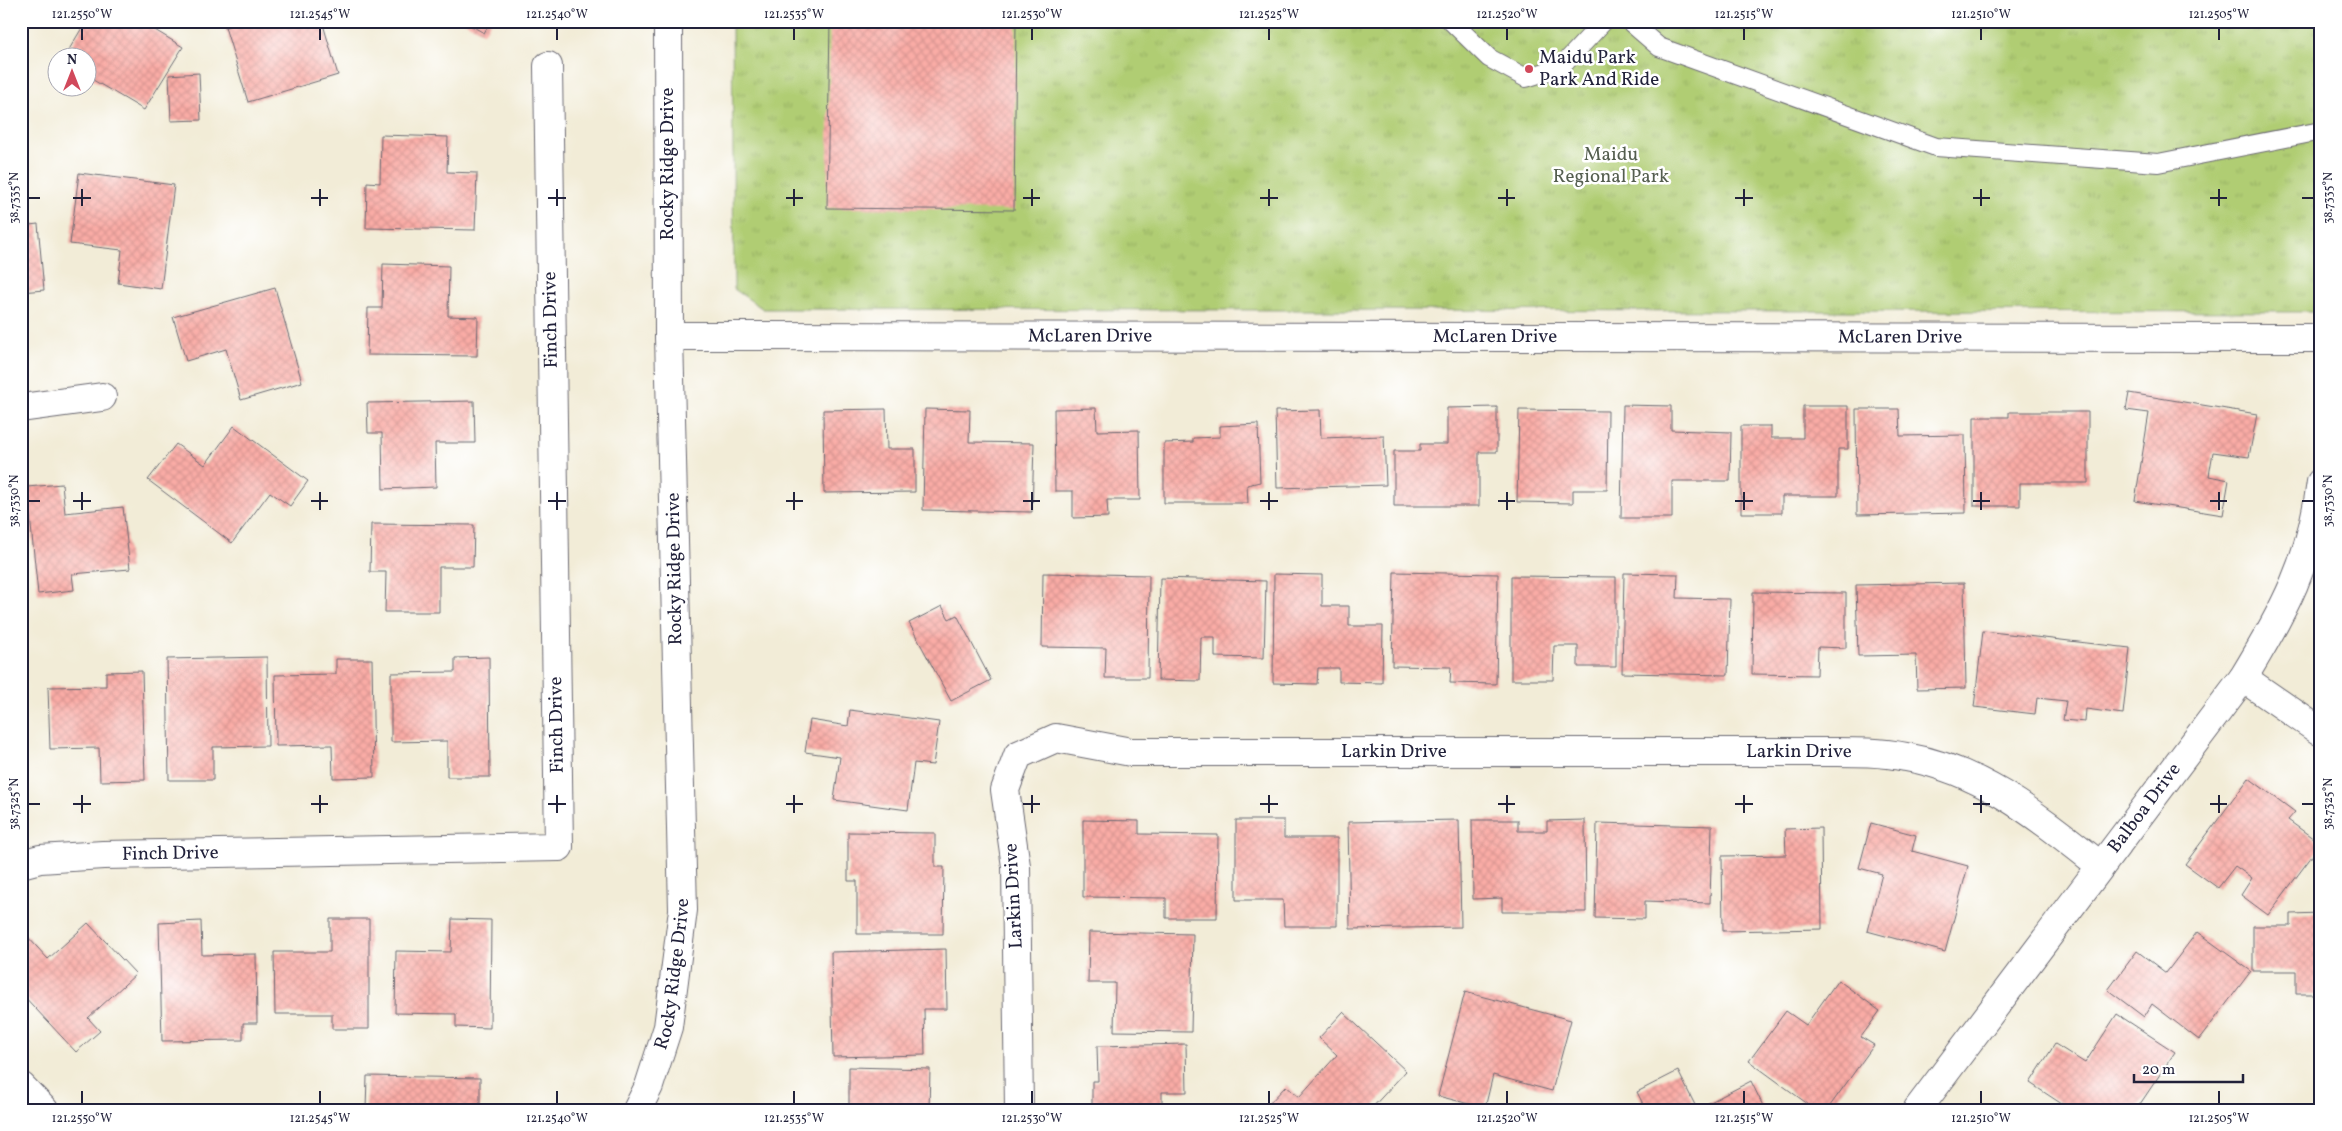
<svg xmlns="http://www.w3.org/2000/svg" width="2342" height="1131" viewBox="0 0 2342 1131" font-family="Vollkorn,serif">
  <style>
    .park { fill: url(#park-tufts); stroke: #697857 }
    .building { fill: url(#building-cross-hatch) }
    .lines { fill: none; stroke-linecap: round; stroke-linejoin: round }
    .lane-casing { stroke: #6b6972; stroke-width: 20 }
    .street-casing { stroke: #6b6972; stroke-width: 30 }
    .secondary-casing { stroke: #6b6972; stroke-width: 30 }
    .lane { stroke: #fff; stroke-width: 18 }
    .street { stroke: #fff; stroke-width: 28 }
    .secondary { stroke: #fff; stroke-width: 28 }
    .ticks { fill: none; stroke: #22223b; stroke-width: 2 }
    .poi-dot { fill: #d1495b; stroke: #fff; stroke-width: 2 }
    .labels { text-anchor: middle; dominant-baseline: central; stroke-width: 5; stroke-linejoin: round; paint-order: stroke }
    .poi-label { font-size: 19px; fill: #22223b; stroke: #fff; text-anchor: start }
    .park-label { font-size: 19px; fill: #545e4f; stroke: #fff }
    .street-label { font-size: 19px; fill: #22223b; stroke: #fff }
    .neatline { fill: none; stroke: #22223b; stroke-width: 2 }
    .ticks-label { font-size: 12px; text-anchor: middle; fill: #22223b }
  </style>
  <defs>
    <pattern id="park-tufts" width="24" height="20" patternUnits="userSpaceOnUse" patternTransform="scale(1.25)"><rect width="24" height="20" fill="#b0cd73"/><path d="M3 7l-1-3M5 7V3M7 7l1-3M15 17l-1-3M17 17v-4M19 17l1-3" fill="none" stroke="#97b064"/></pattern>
    <pattern id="building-cross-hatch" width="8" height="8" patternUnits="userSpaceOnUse" patternTransform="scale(1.25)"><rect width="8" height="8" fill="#faaca6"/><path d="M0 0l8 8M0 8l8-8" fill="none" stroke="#d69490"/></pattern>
  </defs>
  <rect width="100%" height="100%" fill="#fff"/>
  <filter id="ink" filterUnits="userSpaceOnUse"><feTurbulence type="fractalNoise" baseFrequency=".02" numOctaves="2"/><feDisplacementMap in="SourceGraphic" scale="10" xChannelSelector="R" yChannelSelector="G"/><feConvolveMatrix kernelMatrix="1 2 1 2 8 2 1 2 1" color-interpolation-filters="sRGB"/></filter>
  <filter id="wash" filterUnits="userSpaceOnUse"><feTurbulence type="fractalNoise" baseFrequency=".0096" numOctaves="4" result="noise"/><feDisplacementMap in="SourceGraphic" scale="20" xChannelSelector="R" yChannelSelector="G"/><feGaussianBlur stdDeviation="1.12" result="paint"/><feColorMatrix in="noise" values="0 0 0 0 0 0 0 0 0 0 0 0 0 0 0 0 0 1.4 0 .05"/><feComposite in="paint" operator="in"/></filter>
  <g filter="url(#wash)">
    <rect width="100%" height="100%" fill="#f2ecd7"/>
    <path class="park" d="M 732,21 L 2321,21 L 2321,312 L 763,309 L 734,289 Z"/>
    <g id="blocks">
      <path class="building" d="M 86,21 L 140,21 L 183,47 L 144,110 L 88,77 L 88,58 L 64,58 Z
        M 243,21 L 322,21 L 338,75 L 248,102 L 225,27 Z
        M 463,21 L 491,21 L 484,33 Z
        M 830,21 L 1016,21 L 1014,210 L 827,208 Z
        M 199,73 L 201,120 L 171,121 L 169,75 Z
        M 381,135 L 448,137 L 447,172 L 477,173 L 475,230 L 366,228 L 367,182 L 380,183 Z
        M 79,173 L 174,185 L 161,289 L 118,283 L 122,250 L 70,244 Z
        M 38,224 L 44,290 L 21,292 L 21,226 Z
        M 383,264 L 449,266 L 448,316 L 478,317 L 477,356 L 367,355 L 368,308 L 382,308 Z
        M 275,288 L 302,382 L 241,400 L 226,349 L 186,361 L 173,317 Z
        M 2129,393 L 2257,414 L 2249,457 L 2213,452 L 2209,476 L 2229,480 L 2223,515 L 2135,501 L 2149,413 L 2126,410 Z
        M 474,401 L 475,443 L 435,443 L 436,487 L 383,489 L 382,433 L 368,433 L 367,403 Z
        M 1623,405 L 1671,406 L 1671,430 L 1731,432 L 1730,481 L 1672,481 L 1672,518 L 1621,518 Z
        M 1803,406 L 1848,406 L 1848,449 L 1838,449 L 1838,496 L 1782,496 L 1782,513 L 1741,513 L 1741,426 L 1771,426 L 1771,438 L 1803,438 Z
        M 1497,407 L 1497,452 L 1479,452 L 1479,506 L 1394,506 L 1394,451 L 1420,451 L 1420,444 L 1447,444 L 1447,408 Z
        M 1096,408 L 1097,431 L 1139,430 L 1140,500 L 1107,500 L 1108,517 L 1073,518 L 1073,491 L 1055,491 L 1054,409 Z
        M 886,409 L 887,449 L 915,449 L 915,492 L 824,493 L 823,410 Z
        M 925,409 L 970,410 L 969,442 L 1034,443 L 1032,512 L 923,510 Z
        M 1856,409 L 1899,409 L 1900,436 L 1965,435 L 1966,513 L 1857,515 Z
        M 1320,410 L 1321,438 L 1384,436 L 1386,485 L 1277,488 L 1275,411 Z
        M 1519,410 L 1608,411 L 1607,490 L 1573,490 L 1573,503 L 1517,502 Z
        M 2009,412 L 2088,412 L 2088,483 L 2020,483 L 2020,506 L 1974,506 L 1974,417 L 2009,417 Z
        M 1258,424 L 1260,482 L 1247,485 L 1248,503 L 1164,503 L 1164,443 L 1193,442 L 1193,438 L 1220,437 L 1220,426 Z
        M 234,426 L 308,481 L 290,506 L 270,492 L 232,543 L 148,480 L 176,444 L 205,465 Z
        M 62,484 L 65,513 L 123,507 L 130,569 L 72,574 L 74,590 L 38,594 L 27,487 Z
        M 371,524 L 474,525 L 473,567 L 439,567 L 439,612 L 385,612 L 386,572 L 370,572 Z
        M 1394,572 L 1498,574 L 1496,684 L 1450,683 L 1451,667 L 1392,666 Z
        M 1043,573 L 1149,575 L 1148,678 L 1105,678 L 1106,648 L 1042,647 Z
        M 1624,573 L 1678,574 L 1677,598 L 1730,599 L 1728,675 L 1622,673 Z
        M 1274,574 L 1322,575 L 1322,606 L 1349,606 L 1349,626 L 1383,626 L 1382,683 L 1339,682 L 1339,668 L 1318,668 L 1317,684 L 1273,683 Z
        M 1511,576 L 1616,577 L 1616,667 L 1578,667 L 1578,646 L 1554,646 L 1553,680 L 1511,680 Z
        M 1160,578 L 1266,581 L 1264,658 L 1215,657 L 1215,637 L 1201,637 L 1200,681 L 1158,680 Z
        M 1964,583 L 1966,688 L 1917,689 L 1916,655 L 1858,656 L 1856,585 Z
        M 1753,592 L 1846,593 L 1846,648 L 1818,647 L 1817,675 L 1752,674 Z
        M 942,606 L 949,619 L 957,615 L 991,680 L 951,701 L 909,623 Z
        M 1983,631 L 2130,648 L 2123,714 L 2086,709 L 2085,722 L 2063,720 L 2066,701 L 2037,698 L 2035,714 L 1974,707 Z
        M 267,657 L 268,746 L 213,747 L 213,780 L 169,780 L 167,659 Z
        M 489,657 L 490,777 L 447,777 L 447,741 L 391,742 L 391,673 L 455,672 L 455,658 Z
        M 336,659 L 372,659 L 374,777 L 333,778 L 332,745 L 276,746 L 275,675 L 336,674 Z
        M 142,671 L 145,780 L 100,781 L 99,748 L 50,749 L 48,687 L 106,686 L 106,672 Z
        M 850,710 L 939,722 L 933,765 L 914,763 L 908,810 L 834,800 L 840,757 L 805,752 L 810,720 L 848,726 Z
        M 21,736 L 27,783 L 21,783 Z
        M 2249,778 L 2295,812 L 2288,820 L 2321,844 L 2268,915 L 2241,895 L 2252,878 L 2235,866 L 2218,888 L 2185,864 Z
        M 1083,820 L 1139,821 L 1139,834 L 1218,835 L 1217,918 L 1166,918 L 1166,898 L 1083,897 Z
        M 1236,820 L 1284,820 L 1284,838 L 1337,838 L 1337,926 L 1284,926 L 1283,900 L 1236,900 Z
        M 1459,820 L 1461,927 L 1350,929 L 1348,822 Z
        M 1472,820 L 1518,820 L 1518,831 L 1547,831 L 1547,821 L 1585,820 L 1586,912 L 1502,912 L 1502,898 L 1473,899 Z
        M 1597,823 L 1712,826 L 1710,903 L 1645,901 L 1645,919 L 1595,918 Z
        M 1871,823 L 1916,835 L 1912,851 L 1968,866 L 1945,952 L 1867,931 L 1882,874 L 1859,868 Z
        M 1821,828 L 1822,929 L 1723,931 L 1722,856 L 1786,855 L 1785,829 Z
        M 848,832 L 935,833 L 935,867 L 944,867 L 943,934 L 857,934 L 857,881 L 848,881 Z
        M 2321,913 L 2321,994 L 2296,994 L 2296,971 L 2253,971 L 2253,926 L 2291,926 L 2291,914 Z
        M 330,919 L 369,919 L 369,1029 L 332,1029 L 332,1014 L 275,1014 L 274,952 L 330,952 Z
        M 452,919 L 491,920 L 490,1028 L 456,1027 L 456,1014 L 395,1013 L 396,951 L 451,952 Z
        M 201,921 L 202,955 L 256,954 L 257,1023 L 243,1023 L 243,1040 L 162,1041 L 159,923 Z
        M 88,923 L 136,974 L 88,1018 L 100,1031 L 76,1052 L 21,993 L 21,939 L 26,935 L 48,959 Z
        M 1089,932 L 1193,934 L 1191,1032 L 1114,1031 L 1115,983 L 1088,983 Z
        M 2197,932 L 2251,971 L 2199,1040 L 2152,1004 L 2144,1017 L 2108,990 L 2137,951 L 2166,973 Z
        M 946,949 L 947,1009 L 924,1009 L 925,1055 L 833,1057 L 831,952 Z
        M 1838,980 L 1880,1011 L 1861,1037 L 1874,1045 L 1827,1110 L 1816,1110 L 1749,1061 L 1786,1011 L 1806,1025 Z
        M 1465,992 L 1571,1020 L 1552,1091 L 1493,1075 L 1485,1108 L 1438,1096 Z
        M 1343,1012 L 1406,1071 L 1370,1110 L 1267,1110 L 1265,1108 L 1286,1086 L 1299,1097 L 1337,1055 L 1319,1038 Z
        M 2117,1014 L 2175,1052 L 2136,1110 L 2071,1110 L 2030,1083 L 2055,1044 L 2085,1063 Z
        M 1186,1044 L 1187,1092 L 1162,1092 L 1162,1110 L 1092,1110 L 1092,1081 L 1098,1081 L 1097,1046 Z
        M 849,1067 L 930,1069 L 929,1110 L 849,1110 Z
        M 1678,1071 L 1697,1109 L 1751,1081 L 1765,1110 L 1646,1110 L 1637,1092 Z
        M 367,1076 L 480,1078 L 480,1110 L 366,1110 Z"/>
    </g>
  </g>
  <g filter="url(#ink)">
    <use href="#blocks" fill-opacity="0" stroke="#6b6972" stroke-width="1"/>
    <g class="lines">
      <defs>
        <path id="lane" d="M 1451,21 L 1489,58 L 1526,78 L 1561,67 L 1604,21
          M 1629,21 L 1659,47 L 1936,147 L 2158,163 L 2321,131"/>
        <g id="street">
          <path d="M 21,408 L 102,397"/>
          <path d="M 2243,678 L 2321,732"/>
          <path id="s1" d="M 21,864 L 40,859 L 103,855 L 559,847 L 548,66"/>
          <path d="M 21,1086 L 44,1110"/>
          <path id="s2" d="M 1019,1110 L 1016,866 L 1005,790 L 1018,755 L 1056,738 L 1131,752 L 1818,752 C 1848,752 1878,751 1906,757 C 1983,770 2042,820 2101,866"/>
          <path id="s3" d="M 1917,1110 L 2243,678 C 2284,611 2311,561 2321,482"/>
        </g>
        <g id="secondary">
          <path id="s4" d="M 669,336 L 2321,338"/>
          <path id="s5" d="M 637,1110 L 649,1086 L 668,1027 L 683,910 L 669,336 L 668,21"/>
        </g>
      </defs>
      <use href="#lane" class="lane-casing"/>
      <use href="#street" class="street-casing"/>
      <use href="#secondary" class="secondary-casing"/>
      <use href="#lane" class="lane"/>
      <use href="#street" class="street"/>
      <use href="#secondary" class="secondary"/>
    </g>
  </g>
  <path class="ticks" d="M 82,28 L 82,40M 320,28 L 320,40M 557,28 L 557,40M 794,28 L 794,40M 1032,28 L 1032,40M 1269,28 L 1269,40M 1507,28 L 1507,40M 1744,28 L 1744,40M 1981,28 L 1981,40M 2219,28 L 2219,40M 82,189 L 82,206M 320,189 L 320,206M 557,189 L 557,206M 794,189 L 794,206M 1032,189 L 1032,206M 1269,189 L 1269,206M 1507,189 L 1507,206M 1744,189 L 1744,206M 1981,189 L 1981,206M 2219,189 L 2219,206M 28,198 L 40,198M 73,198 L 91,198M 311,198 L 328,198M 548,198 L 566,198M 786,198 L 803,198M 1023,198 L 1040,198M 1260,198 L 1278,198M 1498,198 L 1515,198M 1735,198 L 1753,198M 1973,198 L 1990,198M 2210,198 L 2227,198M 2302,198 L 2314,198M 82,492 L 82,510M 320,492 L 320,510M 557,492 L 557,510M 794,492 L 794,510M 1032,492 L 1032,510M 1269,492 L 1269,510M 1507,492 L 1507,510M 1744,492 L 1744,510M 1981,492 L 1981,510M 2219,492 L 2219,510M 28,501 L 40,501M 73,501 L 91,501M 311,501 L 328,501M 548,501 L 566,501M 786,501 L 803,501M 1023,501 L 1040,501M 1260,501 L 1278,501M 1498,501 L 1515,501M 1735,501 L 1753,501M 1973,501 L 1990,501M 2210,501 L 2227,501M 2302,501 L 2314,501M 82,795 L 82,813M 320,795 L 320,813M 557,795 L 557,813M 794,795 L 794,813M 1032,795 L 1032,813M 1269,795 L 1269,813M 1507,795 L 1507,813M 1744,795 L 1744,813M 1981,795 L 1981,813M 2219,795 L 2219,813M 28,804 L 40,804M 73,804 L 91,804M 311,804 L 328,804M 548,804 L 566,804M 786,804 L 803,804M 1023,804 L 1040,804M 1260,804 L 1278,804M 1498,804 L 1515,804M 1735,804 L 1753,804M 1973,804 L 1990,804M 2210,804 L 2227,804M 2302,804 L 2314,804M 82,1091 L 82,1104M 320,1091 L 320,1104M 557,1091 L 557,1104M 794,1091 L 794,1104M 1032,1091 L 1032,1104M 1269,1091 L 1269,1104M 1507,1091 L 1507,1104M 1744,1091 L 1744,1104M 1981,1091 L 1981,1104M 2219,1091 L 2219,1104"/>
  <circle class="poi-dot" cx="1529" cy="69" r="5"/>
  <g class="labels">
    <g class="poi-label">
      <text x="1539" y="58">Maidu Park<tspan x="1539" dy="22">Park And Ride</tspan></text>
    </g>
    <g class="park-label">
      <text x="1611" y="155">Maidu<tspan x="1611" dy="22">Regional Park</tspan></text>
    </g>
    <g class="street-label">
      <text transform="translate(668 164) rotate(-90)">Rocky Ridge Drive</text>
      <text transform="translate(551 320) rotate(-91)">Finch Drive</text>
      <text stroke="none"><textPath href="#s4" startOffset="421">McLaren Drive</textPath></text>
      <text stroke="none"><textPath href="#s4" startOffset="826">McLaren Drive</textPath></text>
      <text stroke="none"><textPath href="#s4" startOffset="1231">McLaren Drive</textPath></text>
      <text transform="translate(675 569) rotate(-91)">Rocky Ridge Drive</text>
      <text transform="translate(557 725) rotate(-91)">Finch Drive</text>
      <text stroke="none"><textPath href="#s2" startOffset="739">Larkin Drive</textPath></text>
      <text stroke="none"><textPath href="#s2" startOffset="1144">Larkin Drive</textPath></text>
      <text stroke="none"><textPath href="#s3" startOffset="378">Balboa Drive</textPath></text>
      <text stroke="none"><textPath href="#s1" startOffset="150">Finch Drive</textPath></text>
      <text transform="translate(1014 896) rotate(-93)">Larkin Drive</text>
      <text stroke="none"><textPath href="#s5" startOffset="142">Rocky Ridge Drive</textPath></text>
    </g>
  </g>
  <rect width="2342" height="1131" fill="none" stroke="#fff" stroke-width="55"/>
  <g transform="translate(72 72)"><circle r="24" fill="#ffffff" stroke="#a7a7b1"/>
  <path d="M0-4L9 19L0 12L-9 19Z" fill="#d1495b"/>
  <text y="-8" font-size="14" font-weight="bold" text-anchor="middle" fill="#22223b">N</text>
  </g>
  <path d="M2134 1074v8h109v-8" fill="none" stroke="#22223b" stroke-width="2.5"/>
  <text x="2142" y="1074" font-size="15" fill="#22223b" stroke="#ffffff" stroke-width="4" paint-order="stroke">20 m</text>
  <rect x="28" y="28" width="2286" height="1076" class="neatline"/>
  <g class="ticks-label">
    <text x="82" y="18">121.2550°W</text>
    <text x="320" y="18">121.2545°W</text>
    <text x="557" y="18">121.2540°W</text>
    <text x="794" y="18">121.2535°W</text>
    <text x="1032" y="18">121.2530°W</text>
    <text x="1269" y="18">121.2525°W</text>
    <text x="1507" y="18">121.2520°W</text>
    <text x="1744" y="18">121.2515°W</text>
    <text x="1981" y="18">121.2510°W</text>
    <text x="2219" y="18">121.2505°W</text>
    <text transform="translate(14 198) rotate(-90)" y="4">38.7335°N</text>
    <text transform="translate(2328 198) rotate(-90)" y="4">38.7335°N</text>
    <text transform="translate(14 501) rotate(-90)" y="4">38.7330°N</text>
    <text transform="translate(2328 501) rotate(-90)" y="4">38.7330°N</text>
    <text transform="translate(14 804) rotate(-90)" y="4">38.7325°N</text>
    <text transform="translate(2328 804) rotate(-90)" y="4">38.7325°N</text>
    <text x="82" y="1122">121.2550°W</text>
    <text x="320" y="1122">121.2545°W</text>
    <text x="557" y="1122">121.2540°W</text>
    <text x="794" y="1122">121.2535°W</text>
    <text x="1032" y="1122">121.2530°W</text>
    <text x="1269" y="1122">121.2525°W</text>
    <text x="1507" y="1122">121.2520°W</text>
    <text x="1744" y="1122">121.2515°W</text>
    <text x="1981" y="1122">121.2510°W</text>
    <text x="2219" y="1122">121.2505°W</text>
  </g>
</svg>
